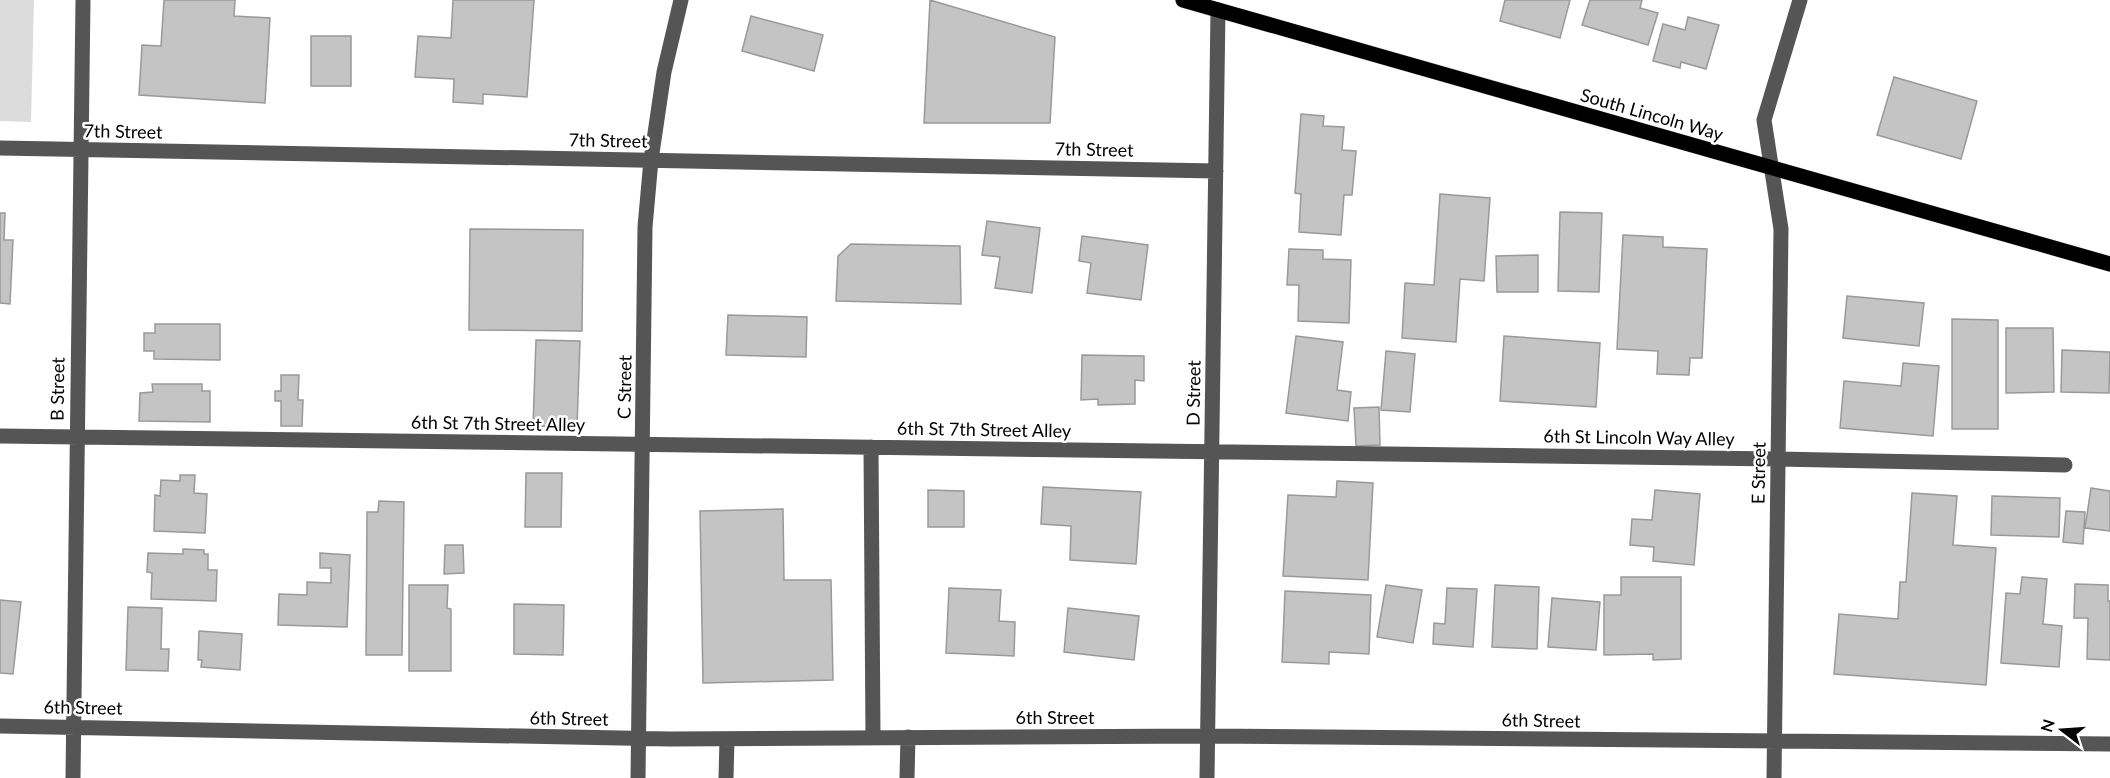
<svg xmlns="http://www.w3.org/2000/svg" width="2110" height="778" viewBox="0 0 2110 778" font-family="Lato,sans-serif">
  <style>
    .green { fill: #dcdcdc }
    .building { fill: #c4c4c4; stroke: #999; stroke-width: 1.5 }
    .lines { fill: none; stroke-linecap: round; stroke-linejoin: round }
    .major-casing { stroke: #dbdbdb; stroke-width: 16 }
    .minor { stroke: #555; stroke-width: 15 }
    .major { stroke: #000; stroke-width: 15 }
    .labels { text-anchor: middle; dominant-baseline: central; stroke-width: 5; stroke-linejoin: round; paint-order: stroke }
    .street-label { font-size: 18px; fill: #000; stroke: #fff }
  </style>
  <rect width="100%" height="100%" fill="#fff"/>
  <path class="green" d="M 0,0 L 34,0 L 31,122 L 0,121 Z"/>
  <path class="building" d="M 164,0 L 235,0 L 234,16 L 270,18 L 265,103 L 139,95 L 142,45 L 161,46 Z
    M 453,0 L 534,0 L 527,97 L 483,94 L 483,104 L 453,102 L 454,79 L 415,77 L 418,36 L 451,38 Z
    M 930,0 L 1055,37 L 1050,123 L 924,123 Z
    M 1505,0 L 1570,0 L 1560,38 L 1500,21 Z
    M 1590,0 L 1642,0 L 1640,8 L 1658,13 L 1648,45 L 1582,25 Z
    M 751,16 L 823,35 L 814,71 L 742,51 Z
    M 1688,17 L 1719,25 L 1706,69 L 1681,62 L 1680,68 L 1653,61 L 1663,24 L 1685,30 Z
    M 311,36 L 351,36 L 351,86 L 311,86 Z
    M 1894,77 L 1977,101 L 1961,159 L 1877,135 Z
    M 1301,114 L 1324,116 L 1323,126 L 1344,127 L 1342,150 L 1356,151 L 1352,195 L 1344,195 L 1341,235 L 1299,232 L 1301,194 L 1295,193 Z
    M 1440,194 L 1490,198 L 1484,281 L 1460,279 L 1456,342 L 1402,338 L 1405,283 L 1434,285 Z
    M 1560,212 L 1602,213 L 1599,292 L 1558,291 Z
    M 0,213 L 5,213 L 4,240 L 13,240 L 10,304 L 0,303 Z
    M 987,221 L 1040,228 L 1032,293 L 995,288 L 1000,257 L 982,255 Z
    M 470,229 L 583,230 L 582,331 L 469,330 Z
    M 1623,235 L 1663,237 L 1663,247 L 1707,249 L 1702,358 L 1690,358 L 1689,375 L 1657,374 L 1658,351 L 1617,349 Z
    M 1082,236 L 1148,245 L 1141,300 L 1087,293 L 1091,263 L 1079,261 Z
    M 851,244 L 960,246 L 961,304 L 836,301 L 838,256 Z
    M 1289,249 L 1323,250 L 1323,259 L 1351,260 L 1349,323 L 1298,321 L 1299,285 L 1287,285 Z
    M 1538,255 L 1538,292 L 1497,292 L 1496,256 Z
    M 1847,296 L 1924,303 L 1919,346 L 1843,338 Z
    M 728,315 L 807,317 L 806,357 L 726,355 Z
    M 1952,319 L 1998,320 L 1998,429 L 1952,429 Z
    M 155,324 L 220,324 L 220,360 L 154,359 L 154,351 L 144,351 L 144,333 L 155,333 Z
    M 2006,328 L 2053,328 L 2054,392 L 2006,393 Z
    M 1296,336 L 1343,342 L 1337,390 L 1351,392 L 1348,421 L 1286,413 Z
    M 1504,336 L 1600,343 L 1596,407 L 1500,401 Z
    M 536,340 L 580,341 L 577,427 L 533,426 Z
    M 2062,350 L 2110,352 L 2109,393 L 2061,392 Z
    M 1386,351 L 1415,354 L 1410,412 L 1381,410 Z
    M 1082,355 L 1144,356 L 1144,381 L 1135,380 L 1135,404 L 1098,405 L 1098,399 L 1081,400 Z
    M 1903,363 L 1939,366 L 1933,436 L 1840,428 L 1844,381 L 1901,386 Z
    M 281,375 L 299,375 L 298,400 L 303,400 L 302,426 L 281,426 L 281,401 L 275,401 L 275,391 L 281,391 Z
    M 152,384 L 202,384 L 202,391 L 210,391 L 210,422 L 139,421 L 140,393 L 153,392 Z
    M 1379,407 L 1380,445 L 1356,446 L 1354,408 Z
    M 526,473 L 562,473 L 561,527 L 525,527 Z
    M 180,475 L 195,475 L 194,493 L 207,494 L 205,533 L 154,531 L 155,495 L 160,496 L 161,480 L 180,481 Z
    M 1337,481 L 1373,483 L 1368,580 L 1283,576 L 1288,495 L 1336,497 Z
    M 1043,487 L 1141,492 L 1136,564 L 1070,560 L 1071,526 L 1041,524 Z
    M 2091,488 L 2110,491 L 2110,531 L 2085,528 Z
    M 928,490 L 964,491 L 964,527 L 928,527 Z
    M 1655,490 L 1700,494 L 1694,565 L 1653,561 L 1654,547 L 1630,545 L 1632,519 L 1652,520 Z
    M 1912,493 L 1957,496 L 1953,545 L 1996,548 L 1986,685 L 1834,674 L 1839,614 L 1898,619 L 1900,582 L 1906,582 Z
    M 1992,496 L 2060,498 L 2059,537 L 1991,535 Z
    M 379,501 L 404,502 L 402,655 L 366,655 L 367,512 L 378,512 Z
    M 783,509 L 784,580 L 831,580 L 833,680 L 703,683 L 700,511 Z
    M 2066,511 L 2085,512 L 2083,544 L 2063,542 Z
    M 445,545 L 463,545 L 464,573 L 444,574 Z
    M 183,549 L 204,550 L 204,554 L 208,554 L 208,570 L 217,570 L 216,601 L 151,599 L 152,573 L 147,572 L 148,553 L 183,554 Z
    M 320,553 L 350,555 L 347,627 L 278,625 L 279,594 L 307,595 L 307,582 L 331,583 L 331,568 L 320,568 Z
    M 1621,577 L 1681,577 L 1681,659 L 1653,660 L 1653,654 L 1604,655 L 1604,595 L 1621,595 Z
    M 2022,577 L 2047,579 L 2043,624 L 2062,626 L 2059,667 L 2001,663 L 2006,593 L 2020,594 Z
    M 2075,584 L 2108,585 L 2108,601 L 2110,601 L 2110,660 L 2087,659 L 2088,618 L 2074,618 Z
    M 409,585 L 448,585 L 447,608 L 451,609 L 451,671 L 409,671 Z
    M 1386,585 L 1422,590 L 1413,643 L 1377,637 Z
    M 1495,585 L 1539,587 L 1537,649 L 1492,647 Z
    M 949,588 L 1001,590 L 999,621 L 1015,622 L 1014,656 L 946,653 Z
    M 1447,588 L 1477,589 L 1473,647 L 1433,644 L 1434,623 L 1445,624 Z
    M 1285,591 L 1371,595 L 1369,654 L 1329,652 L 1329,664 L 1282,662 Z
    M 1552,598 L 1600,602 L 1596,650 L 1548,647 Z
    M 0,600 L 21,602 L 13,674 L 0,673 Z
    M 514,604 L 564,605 L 563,655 L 514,654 Z
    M 128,607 L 162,608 L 161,649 L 169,649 L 168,671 L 126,670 Z
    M 1068,608 L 1139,616 L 1134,660 L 1064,652 Z
    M 199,631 L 242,634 L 240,670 L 201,667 L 202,660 L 198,660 Z"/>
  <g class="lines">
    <defs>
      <path id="major" d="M 1183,0 L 2110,264"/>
    </defs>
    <use href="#major" class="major-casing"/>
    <path class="minor" d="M 0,148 L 1216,171
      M 0,436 L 1778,459 L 2065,465
      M 871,447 L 873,738
      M 0,726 L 670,739 L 1207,736 L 2110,744
      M 73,778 L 83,0
      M 638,778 L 645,227 L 651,160 L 664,72 L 681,0
      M 726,778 L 727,739
      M 907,778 L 908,737
      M 1207,778 L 1218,10
      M 1774,778 L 1781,229 L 1764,120 L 1800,0"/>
    <use href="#major" class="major"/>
  </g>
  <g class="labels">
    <g class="street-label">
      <text transform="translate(1652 114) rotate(16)">South Lincoln Way</text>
      <text transform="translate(123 131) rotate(1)">7th Street</text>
      <text transform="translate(608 140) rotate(1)">7th Street</text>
      <text transform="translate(1094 149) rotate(1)">7th Street</text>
      <text transform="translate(624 387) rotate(-89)">C Street</text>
      <text transform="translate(57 389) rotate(-89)">B Street</text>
      <text transform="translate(1193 393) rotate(-89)">D Street</text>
      <text transform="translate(498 423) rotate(1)">6th St 7th Street Alley</text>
      <text transform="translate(984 429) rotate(1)">6th St 7th Street Alley</text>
      <text transform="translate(1639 437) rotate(1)">6th St Lincoln Way Alley</text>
      <text transform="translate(1758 473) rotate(-89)">E Street</text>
      <text transform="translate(83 707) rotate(1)">6th Street</text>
      <text x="1055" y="717">6th Street</text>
      <text transform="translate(569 718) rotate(1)">6th Street</text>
      <text transform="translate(1541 720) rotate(1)">6th Street</text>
    </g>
  </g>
  <g transform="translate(2062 730) rotate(287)" stroke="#ffffff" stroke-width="4.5" paint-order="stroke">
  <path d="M0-4.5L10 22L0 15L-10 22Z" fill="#000000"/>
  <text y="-9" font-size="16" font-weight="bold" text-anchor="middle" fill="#000000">N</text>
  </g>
</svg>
